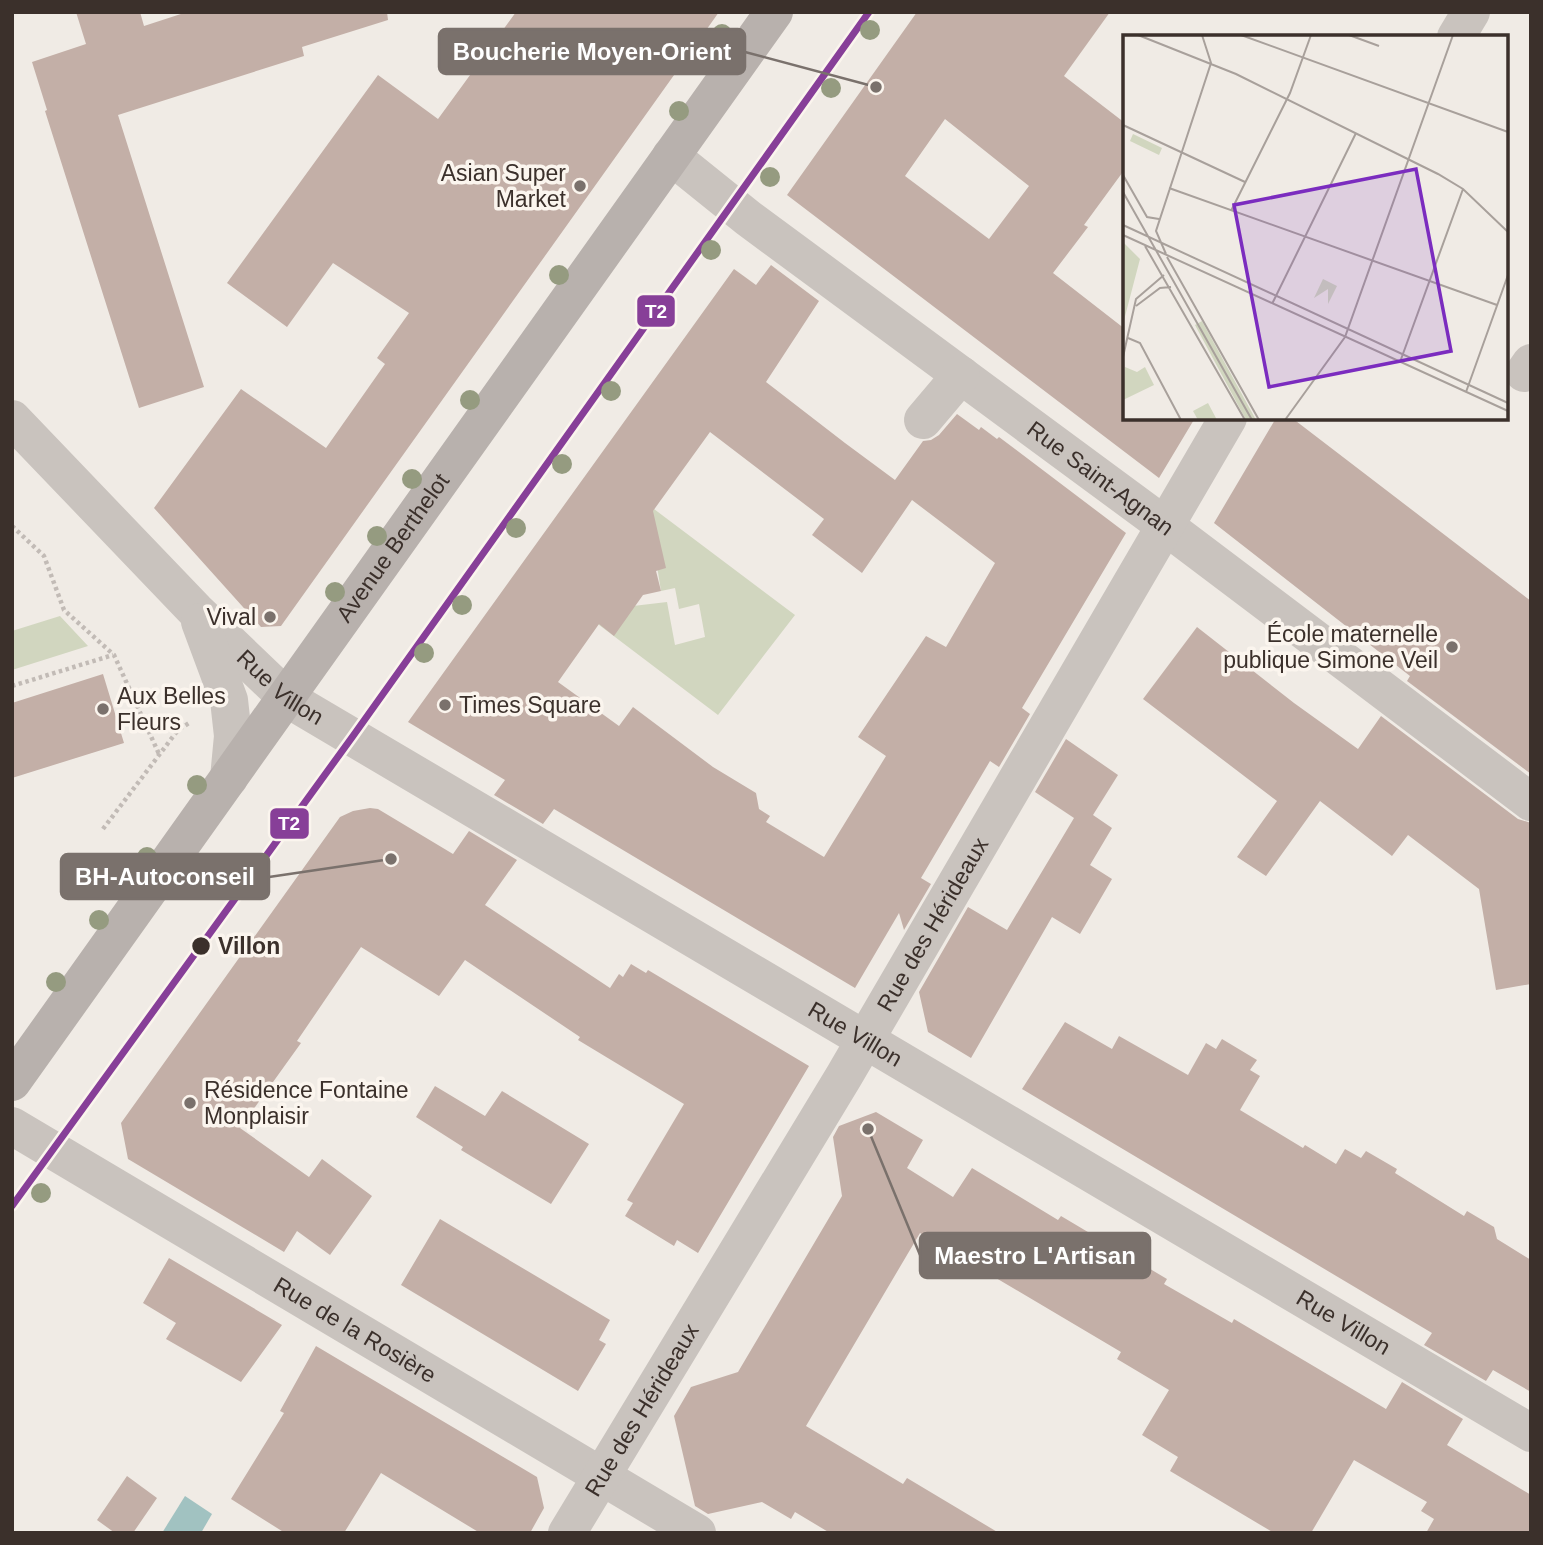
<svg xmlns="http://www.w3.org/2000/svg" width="1543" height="1545" viewBox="0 0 1543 1545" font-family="Arial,sans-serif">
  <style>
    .green { fill: #d1d6bf }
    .water { fill: #a1c2c1 }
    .building { fill: #c3afa7; fill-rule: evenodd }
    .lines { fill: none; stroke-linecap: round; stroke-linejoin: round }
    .path { stroke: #c2bbb6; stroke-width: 4.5; stroke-dasharray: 3.5 3.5; stroke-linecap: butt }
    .minor { stroke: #c9c3be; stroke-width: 38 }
    .major { stroke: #b8b1ad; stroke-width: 38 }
    .tram-1-casing { stroke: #fbf5ee; stroke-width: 12 }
    .tram-1 { stroke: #873f98; stroke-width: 7 }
    .tree { fill: #959b80 }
    .poi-dot { fill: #7a716c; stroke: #fbf5ee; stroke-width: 2.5 }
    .stop-dot { fill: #3b302b; stroke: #fbf5ee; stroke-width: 2.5 }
    .labels { text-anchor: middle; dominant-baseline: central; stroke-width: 7; stroke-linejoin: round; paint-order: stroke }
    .poi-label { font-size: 23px; fill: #3b302b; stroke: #fbf5ee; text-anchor: end }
    .street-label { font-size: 23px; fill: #3b302b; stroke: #fbf5ee }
    .stop-label { font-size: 23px; font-weight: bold; fill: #3b302b; stroke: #fbf5ee; text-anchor: start }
    .inset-road { fill: none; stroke: #a8a09b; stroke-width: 2 }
    .view { fill: #7b2cbf; fill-opacity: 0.15; stroke: #7b2cbf; stroke-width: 3.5 }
    .inset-edge { fill: none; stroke: #3b302b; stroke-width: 3.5 }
    .leader { fill: none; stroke: #7a716c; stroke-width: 2.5 }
    .callout-dot { fill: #7a716c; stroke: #fbf5ee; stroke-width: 2.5 }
    .callout { fill: #7a716c; stroke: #7a716c; stroke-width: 2.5 }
    .callout-label { font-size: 24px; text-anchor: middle; font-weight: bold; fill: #fff }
    .line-badge { stroke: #fbf5ee; stroke-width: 2.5 }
    .badge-label { font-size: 19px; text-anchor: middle; font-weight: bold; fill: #fff }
  </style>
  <rect width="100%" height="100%" fill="#f0ebe5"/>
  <path class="green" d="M 654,509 L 795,615 L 718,715 L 582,612 L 667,602 L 675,645 L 705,637 L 699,604 L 679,609 L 675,588 L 661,591 L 649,516 Z
    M 60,616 L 88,646 L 12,670 L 12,631 Z"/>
  <path class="water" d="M 185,1496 L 212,1514 L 201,1533 L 162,1533 Z"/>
  <path class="building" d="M 76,12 L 140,12 L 144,26 L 187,12 L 387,12 L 388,20 L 302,47 L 304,56 L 118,115 L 204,387 L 139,408 L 45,111 L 47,110 L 32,62 L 86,44 Z
    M 516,12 L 719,12 L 281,626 L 261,627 L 154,508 L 241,389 L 326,448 L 385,364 L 377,358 L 409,313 L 333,263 L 287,327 L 227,283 L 378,75 L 438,119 Z
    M 917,12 L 1110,12 L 1064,76 L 1125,123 L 1125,169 L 1084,225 L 1088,227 L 1053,273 L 1125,329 L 1125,418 L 1195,418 L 1159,478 L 787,195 ZM 945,119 L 1029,186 L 989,239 L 905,176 Z
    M 771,265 L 819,301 L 766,382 L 845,443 L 895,480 L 923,441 L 931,440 L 939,435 L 957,414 L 979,430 L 981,427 L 997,439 L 999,437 L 1126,533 L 1022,708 L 1030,714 L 999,767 L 990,761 L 921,878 L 931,884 L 904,930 L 899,913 L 855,988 L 554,809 L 543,824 L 494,795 L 505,780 L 408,722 L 734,269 L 756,285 ZM 710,432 L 824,519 L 812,535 L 862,573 L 912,500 L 995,563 L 946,647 L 926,636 L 858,737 L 886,756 L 824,857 L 766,822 L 770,816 L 759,809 L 756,793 L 713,767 L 633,707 L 619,726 L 558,682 L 599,624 L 614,636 L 643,595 L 661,591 L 656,571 L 666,568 L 653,511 Z
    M 1276,418 L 1292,418 L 1531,601 L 1531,774 L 1407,681 L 1410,676 L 1214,523 Z
    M 1197,627 L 1294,703 L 1358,749 L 1381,716 L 1518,819 L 1531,823 L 1531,984 L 1496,990 L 1479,889 L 1408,835 L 1392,856 L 1320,801 L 1266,876 L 1237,857 L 1277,801 L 1143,699 Z
    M 103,674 L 124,743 L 12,778 L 12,703 Z
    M 1066,739 L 1118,775 L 1093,815 L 1112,828 L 1090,865 L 1112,879 L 1080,934 L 1052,917 L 971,1058 L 928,1032 L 919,992 L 968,907 L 1007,930 L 1074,818 L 1035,792 Z
    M 370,808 L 378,809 L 453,854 L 469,831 L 517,860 L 485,905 L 610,988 L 619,974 L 623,977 L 631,964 L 646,973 L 648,970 L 809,1066 L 698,1253 L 677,1240 L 674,1246 L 625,1216 L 633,1203 L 627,1200 L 684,1104 L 578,1040 L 580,1037 L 465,960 L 439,996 L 361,947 L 297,1041 L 301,1043 L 240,1128 L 309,1177 L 322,1159 L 372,1196 L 330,1255 L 297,1231 L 284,1252 L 128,1159 L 121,1123 L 340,817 L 353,811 Z
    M 1065,1022 L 1112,1049 L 1119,1036 L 1188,1075 L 1206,1043 L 1216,1049 L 1222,1039 L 1257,1060 L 1250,1070 L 1260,1076 L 1240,1110 L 1303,1148 L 1305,1145 L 1336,1164 L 1345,1149 L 1361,1158 L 1366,1151 L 1397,1169 L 1395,1173 L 1464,1216 L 1467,1211 L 1494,1227 L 1497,1239 L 1531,1260 L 1531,1392 L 1493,1370 L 1486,1381 L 1424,1345 L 1432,1333 L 1022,1089 Z
    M 435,1086 L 485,1116 L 502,1091 L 589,1144 L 551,1204 L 461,1150 L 463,1147 L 416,1117 Z
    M 876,1112 L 923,1140 L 907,1168 L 953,1197 L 972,1168 L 1058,1220 L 1061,1216 L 1167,1279 L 1164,1284 L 1232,1323 L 1234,1319 L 1386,1409 L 1402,1382 L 1463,1419 L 1447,1445 L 1531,1495 L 1531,1533 L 1426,1533 L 1434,1519 L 1421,1511 L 1427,1502 L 1354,1460 L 1311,1533 L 1274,1533 L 1170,1471 L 1178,1457 L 1142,1435 L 1169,1390 L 1117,1359 L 1121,1352 L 920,1233 L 806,1426 L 903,1484 L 907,1478 L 999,1533 L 830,1533 L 795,1512 L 791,1519 L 762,1502 L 708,1514 L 695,1506 L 674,1416 L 691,1387 L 738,1372 L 842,1196 L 833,1137 L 839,1126 Z
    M 440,1219 L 610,1320 L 599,1340 L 606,1344 L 578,1391 L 401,1285 Z
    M 169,1258 L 282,1325 L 241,1382 L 166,1339 L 176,1323 L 143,1303 Z
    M 316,1346 L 537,1477 L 544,1508 L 530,1533 L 480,1533 L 381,1473 L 344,1533 L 285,1533 L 231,1499 L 284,1413 L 280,1411 Z
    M 127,1476 L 157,1498 L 133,1533 L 115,1533 L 97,1520 Z"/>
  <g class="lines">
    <path class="path" d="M 12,526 L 44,556 L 64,610 L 114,655 L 159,754
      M 12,686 L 113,655
      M 103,829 L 178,730 L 189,723"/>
    <g class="minor">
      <path d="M 1456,37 L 1471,12"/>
      <path id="s1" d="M 671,156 L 748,218 L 1164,525 L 1531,802"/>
      <path d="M 1524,373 L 1531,363"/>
      <path id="s2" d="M 12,419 L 196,611 L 288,699 L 1531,1433"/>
      <path d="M 923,420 L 961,375"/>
      <path d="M 200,622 L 229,700 L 233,736 L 229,778"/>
      <path id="s3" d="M 12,1126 L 697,1533"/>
      <path id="s4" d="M 567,1533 L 844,1076 L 1228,418"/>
    </g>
    <path class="major" id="s5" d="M 12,1082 L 774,12"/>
    <defs>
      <path id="tram-1" d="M 12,1206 L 353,736 L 869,12"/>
    </defs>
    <use href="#tram-1" class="tram-1-casing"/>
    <use href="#tram-1" class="tram-1"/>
  </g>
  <g class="tree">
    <circle cx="870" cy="30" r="10"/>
    <circle cx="722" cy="34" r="10"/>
    <circle cx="831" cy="88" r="10"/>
    <circle cx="679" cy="111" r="10"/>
    <circle cx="770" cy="177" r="10"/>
    <circle cx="711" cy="250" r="10"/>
    <circle cx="559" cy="275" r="10"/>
    <circle cx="664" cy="316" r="10"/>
    <circle cx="611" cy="391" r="10"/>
    <circle cx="470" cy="400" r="10"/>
    <circle cx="562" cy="464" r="10"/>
    <circle cx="412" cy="479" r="10"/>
    <circle cx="516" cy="528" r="10"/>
    <circle cx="377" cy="536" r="10"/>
    <circle cx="335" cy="592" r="10"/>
    <circle cx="462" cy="605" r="10"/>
    <circle cx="424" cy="653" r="10"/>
    <circle cx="197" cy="785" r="10"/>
    <circle cx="147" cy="857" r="10"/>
    <circle cx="99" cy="920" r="10"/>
    <circle cx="56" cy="982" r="10"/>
    <circle cx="41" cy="1193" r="10"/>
  </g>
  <g class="poi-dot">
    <circle cx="580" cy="186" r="7"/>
    <circle cx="270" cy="617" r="7"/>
    <circle cx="1452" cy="647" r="7"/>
    <circle cx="445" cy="705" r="7"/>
    <circle cx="103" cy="709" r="7"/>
    <circle cx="190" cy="1103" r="7"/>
  </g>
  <circle class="stop-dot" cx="201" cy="946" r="10"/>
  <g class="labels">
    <g class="poi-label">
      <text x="566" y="173">Asian Super<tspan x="566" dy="26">Market</tspan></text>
      <text x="256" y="617">Vival</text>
      <text x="1438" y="634">École maternelle<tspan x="1438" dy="26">publique Simone Veil</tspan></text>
      <text x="117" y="696" text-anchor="start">Aux Belles<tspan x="117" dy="26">Fleurs</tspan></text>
      <text x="459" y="705" text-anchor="start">Times Square</text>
      <text x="204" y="1090" text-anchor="start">Résidence Fontaine<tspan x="204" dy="26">Monplaisir</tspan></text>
    </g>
    <g class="street-label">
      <text stroke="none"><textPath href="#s1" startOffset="537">Rue Saint-Agnan</textPath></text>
      <text stroke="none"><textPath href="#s5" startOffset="656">Avenue Berthelot</textPath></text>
      <text stroke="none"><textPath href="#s2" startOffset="380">Rue Villon</textPath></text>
      <text stroke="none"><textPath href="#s4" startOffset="710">Rue des Hérideaux</textPath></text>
      <text stroke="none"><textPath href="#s2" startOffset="1052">Rue Villon</textPath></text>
      <text stroke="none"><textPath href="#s2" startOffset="1619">Rue Villon</textPath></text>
      <text stroke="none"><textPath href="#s3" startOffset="399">Rue de la Rosière</textPath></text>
      <text stroke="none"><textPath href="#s4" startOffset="144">Rue des Hérideaux</textPath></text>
    </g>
    <g class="stop-label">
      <text x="218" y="946">Villon</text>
    </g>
  </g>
  <g transform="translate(1123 35)">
    <rect width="385" height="385" fill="#f0ebe5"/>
    <path d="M 10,99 L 39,113 L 36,120 L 7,106 ZM 0,207 L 17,224 L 0,289 ZM 200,244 L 214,251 L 205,269 L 205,254 L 191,263 ZM 79,286 L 133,385 L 123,385 L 72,290 ZM 2,332 L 14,337 L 22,332 L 31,350 L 0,365 ZM 85,368 L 94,385 L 75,385 L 70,376 Z" fill="#d1d6bf"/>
    <path class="inset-road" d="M 15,0 L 113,39 L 315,139 L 340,154 L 385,197M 118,0 L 385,97M 226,0 L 256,11M 0,90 L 122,147M 0,140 L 24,182 L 36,184M 46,153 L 374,270M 0,157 L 129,385M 108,176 L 167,58 L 188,0M 0,190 L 385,368M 0,200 L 385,376M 22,211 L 122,385M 43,219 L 33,196 L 88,28 L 79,0M 44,222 L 136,385M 149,269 L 233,98M 13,271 L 37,253 L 48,252M 5,303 L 17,308 L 58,385M 0,322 L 13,264 L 41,240M 277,327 L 340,154M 343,357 L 385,240M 162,385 L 222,302 L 330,0"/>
    <path class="view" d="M 293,134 L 328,316 L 146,352 L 111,170 Z"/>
    <rect width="385" height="385" class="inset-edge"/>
  </g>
  <path class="leader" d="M876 87L745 52M391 859L269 877M868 1129L920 1255"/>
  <g class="callout-dot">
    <circle cx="876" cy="87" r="7"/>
    <circle cx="391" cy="859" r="7"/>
    <circle cx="868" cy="1129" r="7"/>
  </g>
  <g class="callout">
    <rect x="439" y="29" width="306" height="45" rx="7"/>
    <rect x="61" y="854" width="208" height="45" rx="7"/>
    <rect x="920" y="1233" width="230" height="45" rx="7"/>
  </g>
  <g class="callout-label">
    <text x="592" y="60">Boucherie Moyen-Orient</text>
    <text x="165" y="885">BH-Autoconseil</text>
    <text x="1035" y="1264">Maestro L'Artisan</text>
  </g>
  <g class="line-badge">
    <rect x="636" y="294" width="40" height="34" rx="7" fill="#873f98"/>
    <rect x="269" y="807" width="41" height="33" rx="7" fill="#873f98"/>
  </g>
  <g class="badge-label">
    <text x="656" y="318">T2</text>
    <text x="289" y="830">T2</text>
  </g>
  <rect width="1543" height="1545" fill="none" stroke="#3b302b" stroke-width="28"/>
</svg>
